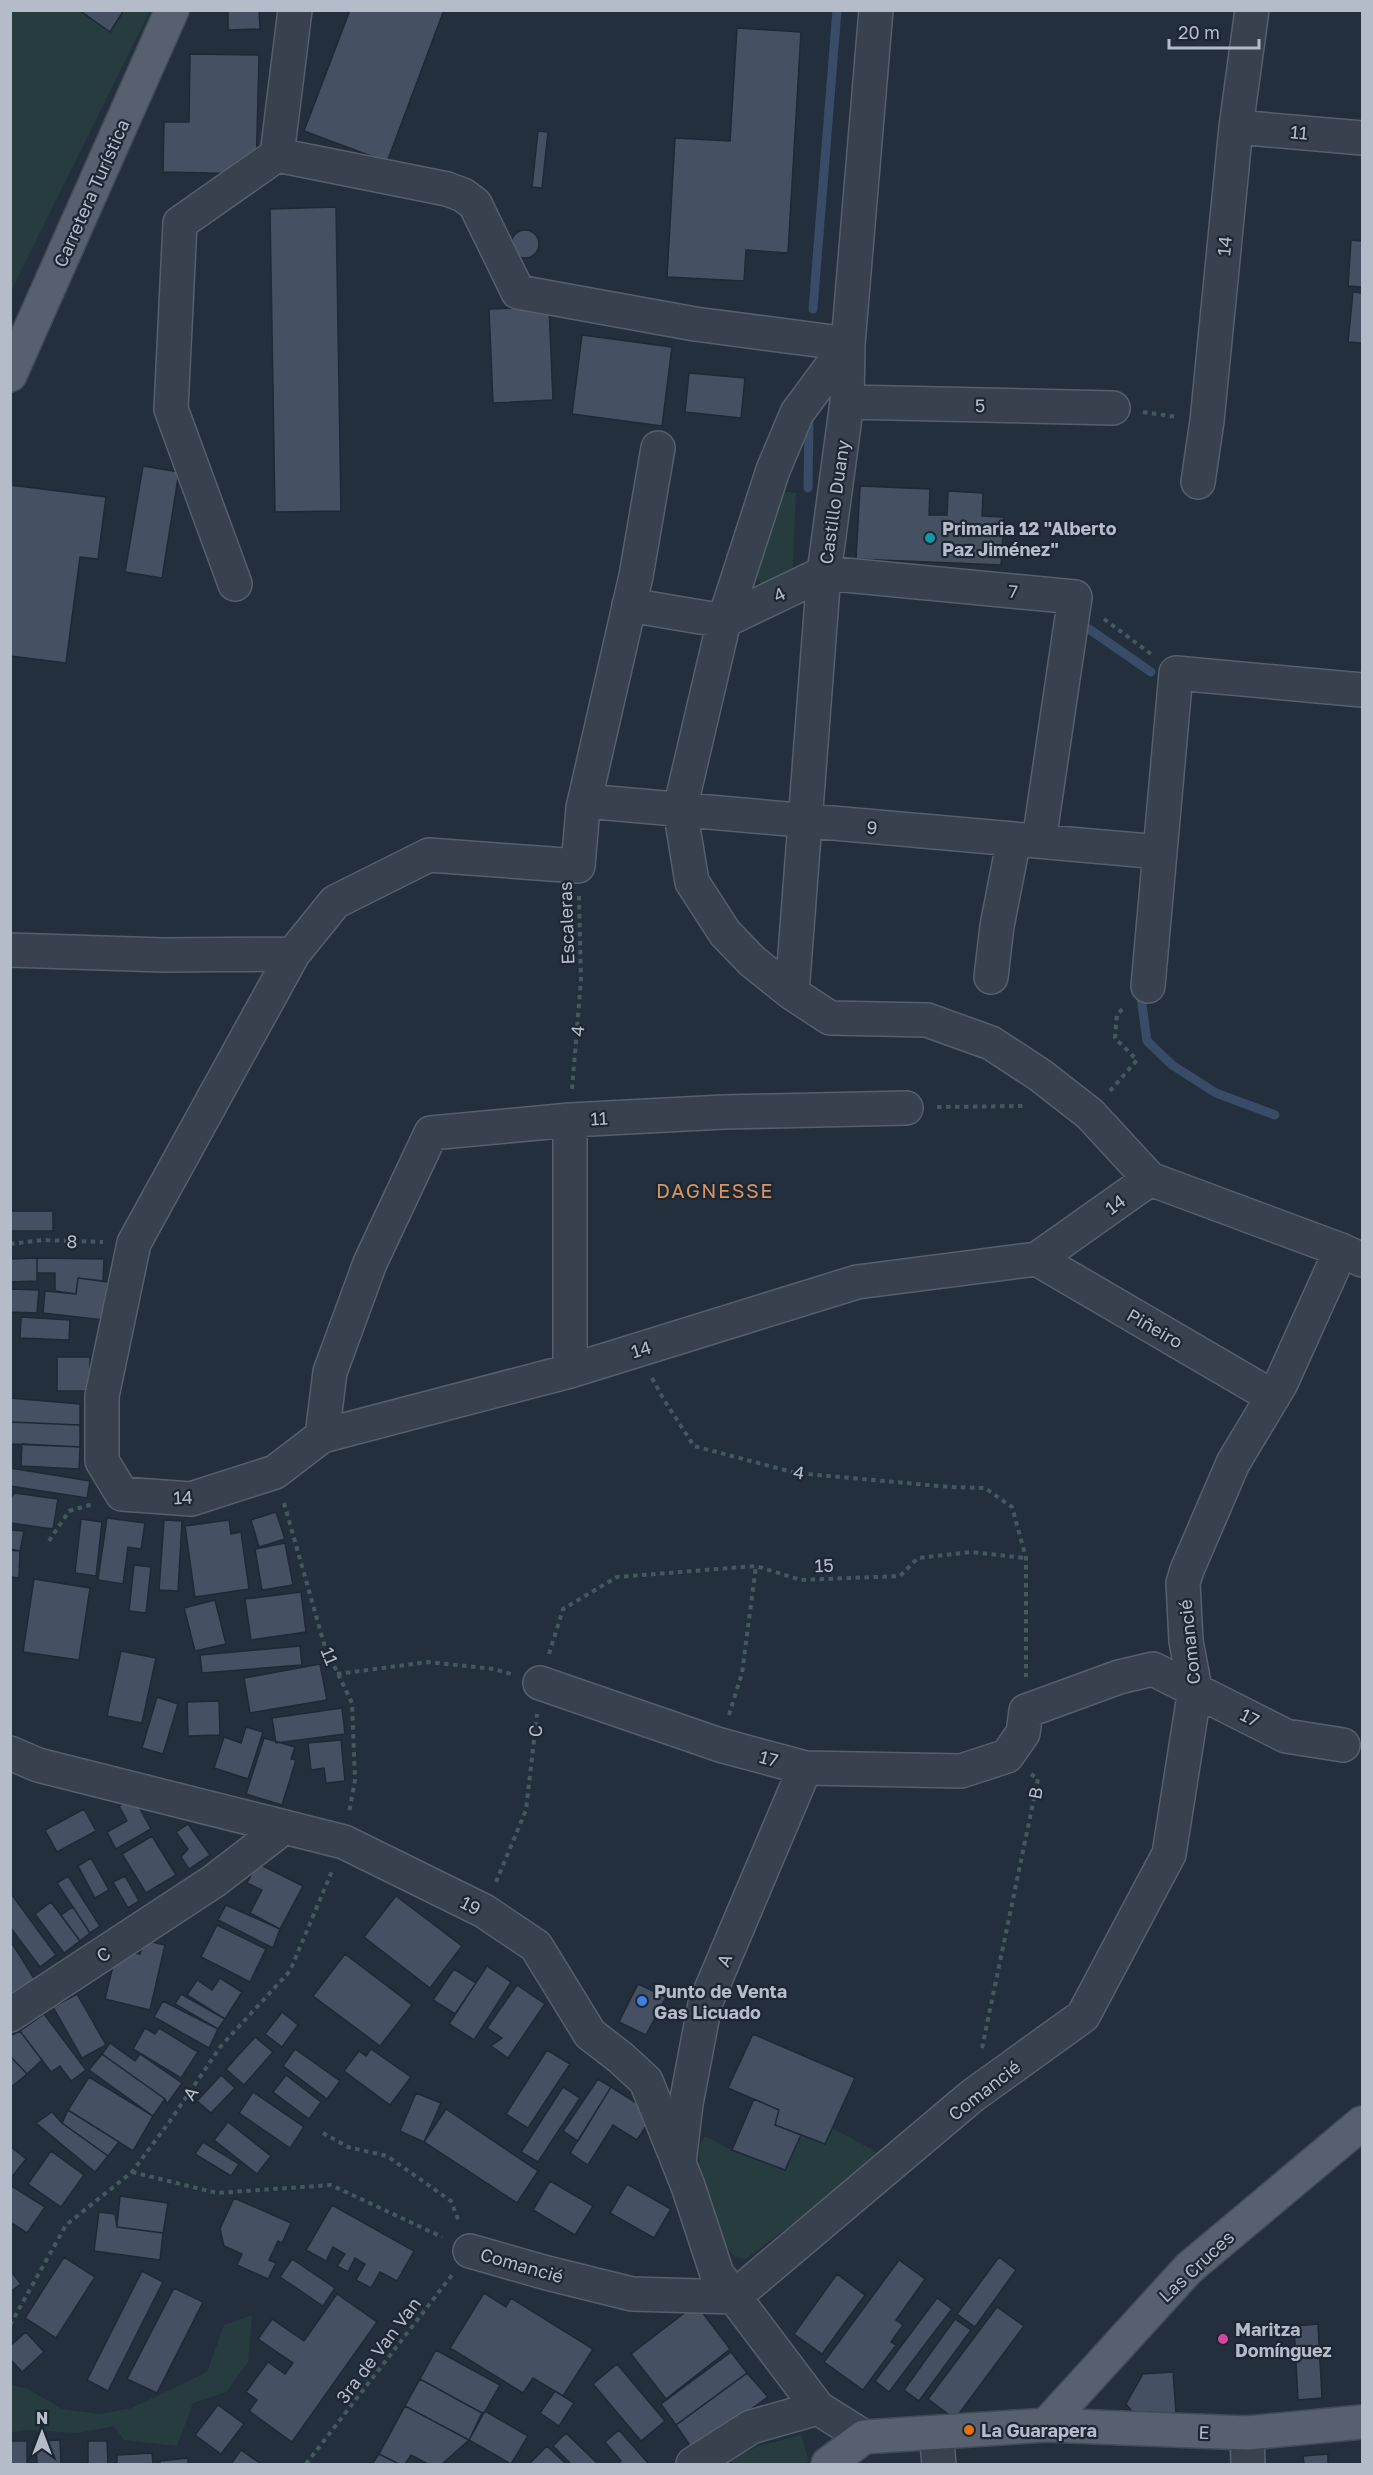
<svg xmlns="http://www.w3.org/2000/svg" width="1373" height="2475" viewBox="0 0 1373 2475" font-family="'Golos Text',sans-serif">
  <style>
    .green { fill: #263c3f }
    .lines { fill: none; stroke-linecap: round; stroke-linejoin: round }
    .stream { stroke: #394c67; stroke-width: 9 }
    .building { fill: #455162; stroke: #1f2835; stroke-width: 1.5 }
    .minor-casing { stroke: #565f6c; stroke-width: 36 }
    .major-casing { stroke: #414a57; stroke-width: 36 }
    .path { stroke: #44595c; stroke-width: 4; stroke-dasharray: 4.5 4.5; stroke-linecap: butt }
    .minor { stroke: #38414e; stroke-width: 33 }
    .major { stroke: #56606e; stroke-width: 33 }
    .culture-dot { fill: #0f9aa8; stroke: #1d2633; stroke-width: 2 }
    .shop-dot { fill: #3f7fe0; stroke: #1d2633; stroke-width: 2 }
    .hotel-dot { fill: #d1479c; stroke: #1d2633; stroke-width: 2 }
    .food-dot { fill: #e8710a; stroke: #1d2633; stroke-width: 2 }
    .labels { text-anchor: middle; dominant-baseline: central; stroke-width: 4.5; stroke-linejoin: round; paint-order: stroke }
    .street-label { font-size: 18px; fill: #b4bcc9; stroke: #1d2633 }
    .poi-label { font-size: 18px; font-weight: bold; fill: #b4bcc9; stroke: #1d2633; text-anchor: start }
    .neighbourhood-label { font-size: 20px; letter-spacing: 1.5px; fill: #d59563; stroke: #1d2633 }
  </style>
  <rect width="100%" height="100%" fill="#242f3e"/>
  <path class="green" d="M 11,11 L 150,11 L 11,291 Z
    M 774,490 L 796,493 L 792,582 L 763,586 L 756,577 Z
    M 832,2128 L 882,2155 L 746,2259 L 735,2257 L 725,2246 L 698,2170 L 700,2145 L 705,2136 L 732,2150 L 785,2170 L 801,2135 L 825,2144 Z
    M 252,2315 L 248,2362 L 226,2392 L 193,2403 L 177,2446 L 124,2440 L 114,2426 L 78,2433 L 29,2430 L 11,2432 L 11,2385 L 28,2389 L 62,2409 L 99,2414 L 132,2408 L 207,2372 L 224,2325 Z
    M 801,2435 L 809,2461 L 805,2464 L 734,2464 L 731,2458 L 759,2446 Z"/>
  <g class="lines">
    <path class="stream" d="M 813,309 L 837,10
      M 808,488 L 809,418
      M 1089,629 L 1151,672
      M 1140,990 L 1147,1041 L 1172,1065 L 1216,1093 L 1275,1115"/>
  </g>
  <path class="building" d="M 79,10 L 124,10 L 110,32 Z
    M 228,10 L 259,10 L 260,29 L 228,30 Z
    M 350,10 L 444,10 L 387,162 L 304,131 Z
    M 737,28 L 801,32 L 788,253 L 746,250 L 744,281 L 667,277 L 675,138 L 730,141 Z
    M 190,54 L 259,55 L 256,174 L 163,172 L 164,122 L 189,122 Z
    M 538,131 L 548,132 L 542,188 L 532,187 Z
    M 336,207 L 341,511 L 275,512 L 270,209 Z
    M511 244a14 14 0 1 1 28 0a14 14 0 1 1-28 0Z
    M 1351,240 L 1362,241 L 1362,287 L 1348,286 Z
    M 1353,292 L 1362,293 L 1362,343 L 1348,342 Z
    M 549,307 L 553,400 L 493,403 L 489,309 Z
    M 582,335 L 672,347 L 662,426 L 572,414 Z
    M 689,373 L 745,378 L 741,418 L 685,412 Z
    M 143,466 L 179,472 L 162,578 L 125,572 Z
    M 10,485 L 106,497 L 98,559 L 80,557 L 66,663 L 10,656 Z
    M 860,486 L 930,489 L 929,515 L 947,515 L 948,491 L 983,493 L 982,516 L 1004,517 L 1001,565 L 856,559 Z
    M 10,1211 L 53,1211 L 53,1231 L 10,1231 Z
    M 37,1258 L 37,1281 L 10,1282 L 10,1259 Z
    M 37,1258 L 104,1259 L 103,1281 L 78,1278 L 76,1294 L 55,1291 L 55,1273 L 37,1273 Z
    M 78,1278 L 108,1282 L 104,1320 L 43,1313 L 45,1291 L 76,1294 Z
    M 10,1289 L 39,1290 L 37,1313 L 10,1312 Z
    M 21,1317 L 70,1320 L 69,1340 L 20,1338 Z
    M 57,1357 L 90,1357 L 90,1391 L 57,1391 Z
    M 10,1398 L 80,1404 L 80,1425 L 10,1422 Z
    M 10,1422 L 80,1425 L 80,1447 L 10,1444 Z
    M 22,1444 L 80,1447 L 79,1469 L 21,1466 Z
    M 10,1468 L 90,1481 L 87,1498 L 10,1486 Z
    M 14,1493 L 58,1499 L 53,1529 L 10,1523 L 10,1500 Z
    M 276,1512 L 285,1539 L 259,1547 L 251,1520 Z
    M 107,1518 L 145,1523 L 141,1549 L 128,1547 L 123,1584 L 98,1580 Z
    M 81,1519 L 102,1522 L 96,1576 L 75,1573 Z
    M 164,1520 L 182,1521 L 178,1591 L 159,1590 Z
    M 229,1520 L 231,1534 L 241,1532 L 249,1589 L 195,1597 L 185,1526 Z
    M 10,1530 L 24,1531 L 20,1551 L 10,1549 Z
    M 285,1543 L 293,1585 L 262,1590 L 255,1549 Z
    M 10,1550 L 20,1551 L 19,1578 L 10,1577 Z
    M 134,1565 L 151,1567 L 146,1613 L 129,1611 Z
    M 34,1579 L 90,1588 L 79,1660 L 23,1652 Z
    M 301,1592 L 306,1632 L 251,1640 L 245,1599 Z
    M 215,1600 L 226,1644 L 195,1651 L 184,1608 Z
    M 300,1646 L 302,1665 L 202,1673 L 200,1655 Z
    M 121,1651 L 156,1658 L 142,1723 L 107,1716 Z
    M 320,1664 L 327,1700 L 250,1713 L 244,1678 Z
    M 157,1697 L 178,1704 L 163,1754 L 142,1748 Z
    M 219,1701 L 220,1735 L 188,1736 L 187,1702 Z
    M 342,1708 L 345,1734 L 276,1743 L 272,1718 Z
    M 246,1727 L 263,1732 L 248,1779 L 214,1768 L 224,1737 L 241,1743 Z
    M 264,1738 L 295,1747 L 291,1759 L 296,1760 L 282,1805 L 246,1794 Z
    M 341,1740 L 345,1781 L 326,1783 L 324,1768 L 311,1770 L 308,1743 Z
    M 134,1798 L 151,1829 L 116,1849 L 107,1832 L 127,1821 L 119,1806 Z
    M 84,1809 L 96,1831 L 57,1852 L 45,1830 Z
    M 188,1824 L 210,1855 L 189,1869 L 181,1857 L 188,1849 L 176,1832 Z
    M 152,1836 L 176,1875 L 146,1893 L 122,1854 Z
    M 91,1858 L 109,1890 L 95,1898 L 78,1866 Z
    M 257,1863 L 303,1886 L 280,1929 L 250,1913 L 262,1890 L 247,1883 Z
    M 68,1876 L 100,1926 L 90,1933 L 57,1883 Z
    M 125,1876 L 139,1901 L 128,1908 L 113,1882 Z
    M 12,1895 L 56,1955 L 40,1967 L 10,1927 L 10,1897 Z
    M 396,1896 L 462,1946 L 430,1988 L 364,1937 Z
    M 51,1902 L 80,1941 L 64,1953 L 35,1914 Z
    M 226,1905 L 280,1929 L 273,1948 L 218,1920 Z
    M 73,1907 L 90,1933 L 80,1941 L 61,1915 Z
    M 217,1925 L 266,1949 L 250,1982 L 201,1957 Z
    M 10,1940 L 35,1980 L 10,1994 Z
    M 144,1940 L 165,1945 L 150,2010 L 105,1999 L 117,1949 L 140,1954 Z
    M 345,1954 L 412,2005 L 380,2046 L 313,1996 Z
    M 487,1966 L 511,1982 L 474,2040 L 449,2024 Z
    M 454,1969 L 476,1983 L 455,2014 L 433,2000 Z
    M 220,1978 L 242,1992 L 225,2019 L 187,1995 L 197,1980 L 212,1990 Z
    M 638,1984 L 666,1997 L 646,2035 L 619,2022 Z
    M 517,1985 L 545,2004 L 508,2058 L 491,2046 L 502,2038 L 487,2028 Z
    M 77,1994 L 106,2045 L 82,2058 L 53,2007 Z
    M 181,1994 L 225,2019 L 218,2029 L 175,2004 Z
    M 163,2001 L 218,2029 L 209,2048 L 154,2017 Z
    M 282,2012 L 298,2025 L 282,2047 L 265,2034 Z
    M 44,2014 L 86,2070 L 71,2081 L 60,2066 L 51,2072 L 20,2031 Z
    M 145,2028 L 155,2034 L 159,2028 L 198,2052 L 181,2078 L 133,2049 Z
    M 20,2031 L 42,2060 L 27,2074 L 10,2056 L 10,2036 Z
    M 753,2034 L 855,2078 L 825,2144 L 775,2125 L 779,2110 L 728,2088 Z
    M 255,2037 L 273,2052 L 244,2085 L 226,2069 Z
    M 110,2043 L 135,2061 L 140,2054 L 182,2083 L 167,2104 L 165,2099 L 102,2054 Z
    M 295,2049 L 340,2081 L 327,2099 L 283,2066 Z
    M 371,2049 L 411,2077 L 390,2105 L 344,2071 L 359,2051 L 366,2056 Z
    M 547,2050 L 570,2064 L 528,2128 L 506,2114 Z
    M 102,2054 L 165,2099 L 153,2116 L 89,2070 Z
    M 10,2056 L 27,2074 L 10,2088 Z
    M 221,2075 L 235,2088 L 211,2113 L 197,2101 Z
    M 286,2075 L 321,2102 L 309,2119 L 273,2092 Z
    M 89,2077 L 153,2116 L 133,2151 L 68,2110 Z
    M 598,2079 L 611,2087 L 578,2141 L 563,2131 Z
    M 563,2087 L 580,2098 L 538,2162 L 521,2152 Z
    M 611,2087 L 654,2114 L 637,2140 L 613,2125 L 588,2165 L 570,2153 Z
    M 253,2092 L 304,2127 L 290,2148 L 239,2113 Z
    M 416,2093 L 441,2103 L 424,2142 L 400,2131 Z
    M 754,2099 L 779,2110 L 775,2125 L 801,2135 L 785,2170 L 732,2150 Z
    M 446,2109 L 538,2171 L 517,2203 L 424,2142 Z
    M 68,2110 L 119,2142 L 108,2156 L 62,2123 Z
    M 52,2112 L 62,2123 L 108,2156 L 95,2172 L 36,2123 Z
    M 228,2122 L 271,2156 L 257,2174 L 214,2140 Z
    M 203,2142 L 239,2164 L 231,2176 L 195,2154 Z
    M 10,2146 L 26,2159 L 11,2178 L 10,2178 Z
    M 51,2151 L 84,2175 L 61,2207 L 28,2184 Z
    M 550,2181 L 593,2206 L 575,2235 L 533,2210 Z
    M 627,2184 L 671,2209 L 654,2238 L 610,2213 Z
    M 10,2185 L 45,2207 L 27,2233 L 10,2222 Z
    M 120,2196 L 168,2203 L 163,2233 L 117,2227 Z
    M 234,2198 L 291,2223 L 282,2243 L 278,2241 L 269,2260 L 276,2263 L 268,2279 L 237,2265 L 242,2254 L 224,2246 L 220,2229 Z
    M 332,2205 L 414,2251 L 397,2281 L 380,2272 L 371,2288 L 356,2280 L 365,2264 L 355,2258 L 348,2272 L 337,2266 L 345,2254 L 333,2247 L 326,2261 L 306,2250 Z
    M 99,2212 L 115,2214 L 117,2227 L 163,2233 L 160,2260 L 94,2251 Z
    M 64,2257 L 95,2277 L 56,2338 L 25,2318 Z
    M 999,2257 L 1016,2270 L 975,2327 L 957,2314 Z
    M 292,2259 L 335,2288 L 323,2306 L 280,2277 Z
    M 899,2260 L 925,2279 L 896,2320 L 903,2325 L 891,2342 L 896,2345 L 863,2390 L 824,2362 Z
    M 10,2270 L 21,2284 L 10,2292 Z
    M 142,2271 L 163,2282 L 108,2391 L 87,2380 Z
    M 837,2274 L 865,2295 L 822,2354 L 794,2334 Z
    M 174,2288 L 203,2302 L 157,2393 L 127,2379 Z
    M 484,2293 L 506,2307 L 511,2298 L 593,2349 L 563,2396 L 533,2378 L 523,2393 L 450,2348 Z
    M 337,2294 L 377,2322 L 292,2442 L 249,2411 L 257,2400 L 246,2392 L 268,2362 L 285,2374 L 293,2363 L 258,2339 L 272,2319 L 304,2341 Z
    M 937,2298 L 952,2309 L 889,2392 L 875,2381 Z
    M 696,2304 L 730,2349 L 666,2399 L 631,2354 Z
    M 997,2307 L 1024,2326 L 955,2419 L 928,2399 Z
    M 955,2319 L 971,2330 L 919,2401 L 904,2390 Z
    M 1318,2324 L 1322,2398 L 1298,2400 L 1294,2326 Z
    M 26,2332 L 44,2352 L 22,2372 L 10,2359 L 10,2346 Z
    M 436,2350 L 500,2385 L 485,2411 L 482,2413 L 420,2379 Z
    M 731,2352 L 747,2373 L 676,2425 L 661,2404 Z
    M 617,2364 L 665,2421 L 641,2441 L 593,2384 Z
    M 1173,2372 L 1176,2413 L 1134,2414 L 1126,2404 L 1143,2374 Z
    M 747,2373 L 768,2397 L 693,2450 L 676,2425 Z
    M 420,2379 L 482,2413 L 469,2440 L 405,2406 Z
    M 555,2391 L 574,2403 L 559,2426 L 540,2413 Z
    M 218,2405 L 244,2424 L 221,2454 L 195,2435 Z
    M 405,2406 L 469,2440 L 442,2464 L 428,2464 L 411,2455 L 405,2464 L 399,2464 L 379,2454 Z
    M 485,2411 L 528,2436 L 511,2464 L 469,2440 Z
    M 619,2430 L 649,2464 L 617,2464 L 621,2461 L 605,2442 Z
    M 566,2433 L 598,2464 L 571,2464 L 553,2446 Z
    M 60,2440 L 61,2464 L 37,2464 L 36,2441 Z
    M 10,2441 L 27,2441 L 27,2464 L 10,2464 Z
    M 88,2441 L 107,2441 L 108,2464 L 66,2464 L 88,2463 Z
    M 547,2446 L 566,2464 L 529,2464 Z
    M 241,2450 L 261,2464 L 231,2464 Z
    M 152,2453 L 153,2464 L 117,2464 L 117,2455 Z
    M 379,2454 L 399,2464 L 372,2464 Z
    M 1328,2454 L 1328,2464 L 1304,2464 L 1303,2456 Z
    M 188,2458 L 188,2464 L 160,2464 L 160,2461 Z"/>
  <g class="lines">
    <defs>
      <path id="minor" d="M 295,10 L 277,155 L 447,189 L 463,195 L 475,204 L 518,292 L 695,324 L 848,344 L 797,413 L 773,470 L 724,621 L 680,809 L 692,882 L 725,933 L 752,961 L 792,993 L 830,1018 L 927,1020 L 991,1043 L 1040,1075 L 1090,1114 L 1150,1179 L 1341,1250 L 1362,1260
        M 1236,127 L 1362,138
        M 847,402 L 1113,408
        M 1198,482 L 1207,421 L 1236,127 L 1252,10
        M 235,584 L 171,409 L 180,223 L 277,155
        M 629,605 L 724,621 L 824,573 L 1075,597 L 1039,841
        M 585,801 L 1160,852
        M 10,950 L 163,955 L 293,954 L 335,902 L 429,855 L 578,866 L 583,808 L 636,576 L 658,448
        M 293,954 L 134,1243 L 102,1396 L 102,1461 L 122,1494 L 191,1499 L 275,1472 L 322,1436 L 570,1371 L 857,1282 L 1037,1259 L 1150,1179
        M 991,977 L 997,926 L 1014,839
        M 1148,986 L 1176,673 L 1362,690
        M 792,993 L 824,573 L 847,402 L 848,344 L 876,10
        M 570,1120 L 570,1371
        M 1037,1259 L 1273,1397
        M 322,1436 L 330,1372 L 370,1263 L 431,1133 L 570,1120 L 724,1112 L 906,1108
        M 540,1683 L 720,1745 L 805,1768 L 961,1771 L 1007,1756 L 1023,1733 L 1026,1711 L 1119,1677 L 1153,1669 L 1286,1736 L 1343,1745
        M 10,1753 L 38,1765 L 344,1842 L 484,1911 L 536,1946 L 590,2034 L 621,2058 L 646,2081 L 688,2186 L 717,2274 L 818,2408 L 864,2437
        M 10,2015 L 214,1881 L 283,1828
        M 679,2162 L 686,2104 L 705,2004 L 805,1768
        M 470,2251 L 547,2273 L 632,2294 L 734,2297 L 972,2096 L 1083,2016 L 1169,1854 L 1195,1689 L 1186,1641 L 1183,1583 L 1187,1570 L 1233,1463 L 1281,1383 L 1341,1250
        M 936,2433 L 939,2464
        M 1247,2433 L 1248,2464
        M 693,2464 L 751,2427 L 818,2408"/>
      <path id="major" d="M 10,375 L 172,10
        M 1046,2425 L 1189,2268 L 1362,2123
        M 828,2464 L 864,2437 L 1046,2425 L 1247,2433 L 1362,2422"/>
    </defs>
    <use href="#minor" class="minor-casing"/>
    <use href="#major" class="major-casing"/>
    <path class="path" d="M 1143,412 L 1177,417
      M 1104,619 L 1151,654
      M 572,1089 L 581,980 L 579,896
      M 1110,1091 L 1137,1060 L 1115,1038 L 1117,1014 L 1125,1007
      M 937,1107 L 1026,1106
      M 10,1244 L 43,1240 L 103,1242
      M 652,1378 L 664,1400 L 694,1446 L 796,1473 L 950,1487 L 985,1488 L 1012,1507 L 1026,1558 L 1026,1677
      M 284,1503 L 325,1647 L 352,1703 L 355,1780 L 349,1813
      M 49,1541 L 69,1511 L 93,1504
      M 549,1654 L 563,1609 L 617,1577 L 756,1566 L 801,1580 L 900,1576 L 918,1558 L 972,1552 L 1026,1558
      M 337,1674 L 428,1662 L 494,1669 L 511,1674
      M 729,1715 L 742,1673 L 756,1566
      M 496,1882 L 526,1810 L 537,1714
      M 982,2048 L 1038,1779 L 1031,1774
      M 323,2133 L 348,2147 L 387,2156 L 451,2201 L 459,2222
      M 132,2172 L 217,2193 L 331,2185 L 442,2237
      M 10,2325 L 66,2225 L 132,2172 L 170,2121 L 221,2046 L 290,1971 L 332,1871
      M 306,2464 L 452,2275"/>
    <use href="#minor" class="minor"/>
    <use href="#major" class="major"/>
  </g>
  <circle class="culture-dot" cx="930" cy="538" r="6"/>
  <circle class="shop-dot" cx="642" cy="2001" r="6"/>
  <circle class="hotel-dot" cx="1223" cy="2339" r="6"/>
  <circle class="food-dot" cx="969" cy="2430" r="6"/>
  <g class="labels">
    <g class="street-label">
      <text transform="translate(1299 132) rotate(5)">11</text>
      <text transform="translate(91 193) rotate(-66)">Carretera Turística</text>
      <text transform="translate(1224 246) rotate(-84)">14</text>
      <text transform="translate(980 405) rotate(1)">5</text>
      <text transform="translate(834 502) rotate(-82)">Castillo Duany</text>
      <text transform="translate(1013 591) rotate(5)">7</text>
      <text transform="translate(779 594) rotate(-26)">4</text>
      <text transform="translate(872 827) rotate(5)">9</text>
      <text transform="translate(566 923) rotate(-92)">Escaleras</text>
      <text transform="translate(577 1031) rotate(-85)">4</text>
      <text transform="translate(599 1118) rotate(-3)">11</text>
      <text transform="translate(1115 1204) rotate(-36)">14</text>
      <text transform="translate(72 1241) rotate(2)">8</text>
      <text transform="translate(1155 1328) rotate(30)">Piñeiro</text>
      <text transform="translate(641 1349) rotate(-17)">14</text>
      <text transform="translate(799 1472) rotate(9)">4</text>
      <text transform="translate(183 1497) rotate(-2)">14</text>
      <text transform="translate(824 1565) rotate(-2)">15</text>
      <text transform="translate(1189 1642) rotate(-96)">Comancié</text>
      <text transform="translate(330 1656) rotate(68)">11</text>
      <text transform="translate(1250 1717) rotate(27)">17</text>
      <text transform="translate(535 1731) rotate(-84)">C</text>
      <text transform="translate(769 1758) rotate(15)">17</text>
      <text transform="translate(1035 1793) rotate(-79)">B</text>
      <text transform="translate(471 1905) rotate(27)">19</text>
      <text transform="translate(103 1954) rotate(-33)">C</text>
      <text transform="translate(724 1960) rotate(-67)">A</text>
      <text transform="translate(984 2090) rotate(-38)">Comancié</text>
      <text transform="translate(190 2093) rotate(-56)">A</text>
      <text transform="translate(522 2265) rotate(16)">Comancié</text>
      <text transform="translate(1196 2266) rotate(-43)">Las Cruces</text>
      <text transform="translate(378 2350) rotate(-53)">3ra de Van Van</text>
      <text transform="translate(1204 2432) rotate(2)">E</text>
    </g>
    <g class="poi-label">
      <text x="942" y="528">Primaria 12 "Alberto<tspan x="942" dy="21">Paz Jiménez"</tspan></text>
      <text x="654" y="1991">Punto de Venta<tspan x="654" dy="21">Gas Licuado</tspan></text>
      <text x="1235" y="2329">Maritza<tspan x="1235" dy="21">Domínguez</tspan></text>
      <text x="981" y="2430">La Guarapera</text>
    </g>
    <g class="neighbourhood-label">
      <text x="715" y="1190">DAGNESSE</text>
    </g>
  </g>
  <rect width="1373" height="2475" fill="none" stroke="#b4bcc9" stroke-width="24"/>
  <g transform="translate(42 2433)" stroke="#1d2633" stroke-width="4.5" paint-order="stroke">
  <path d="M0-4.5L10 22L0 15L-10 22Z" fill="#b4bcc9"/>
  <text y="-9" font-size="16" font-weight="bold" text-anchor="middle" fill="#b4bcc9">N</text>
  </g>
  <path d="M1169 39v9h90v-9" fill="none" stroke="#b4bcc9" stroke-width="3"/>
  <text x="1178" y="39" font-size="18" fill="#b4bcc9" stroke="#1d2633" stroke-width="4.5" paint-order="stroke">20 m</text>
</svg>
